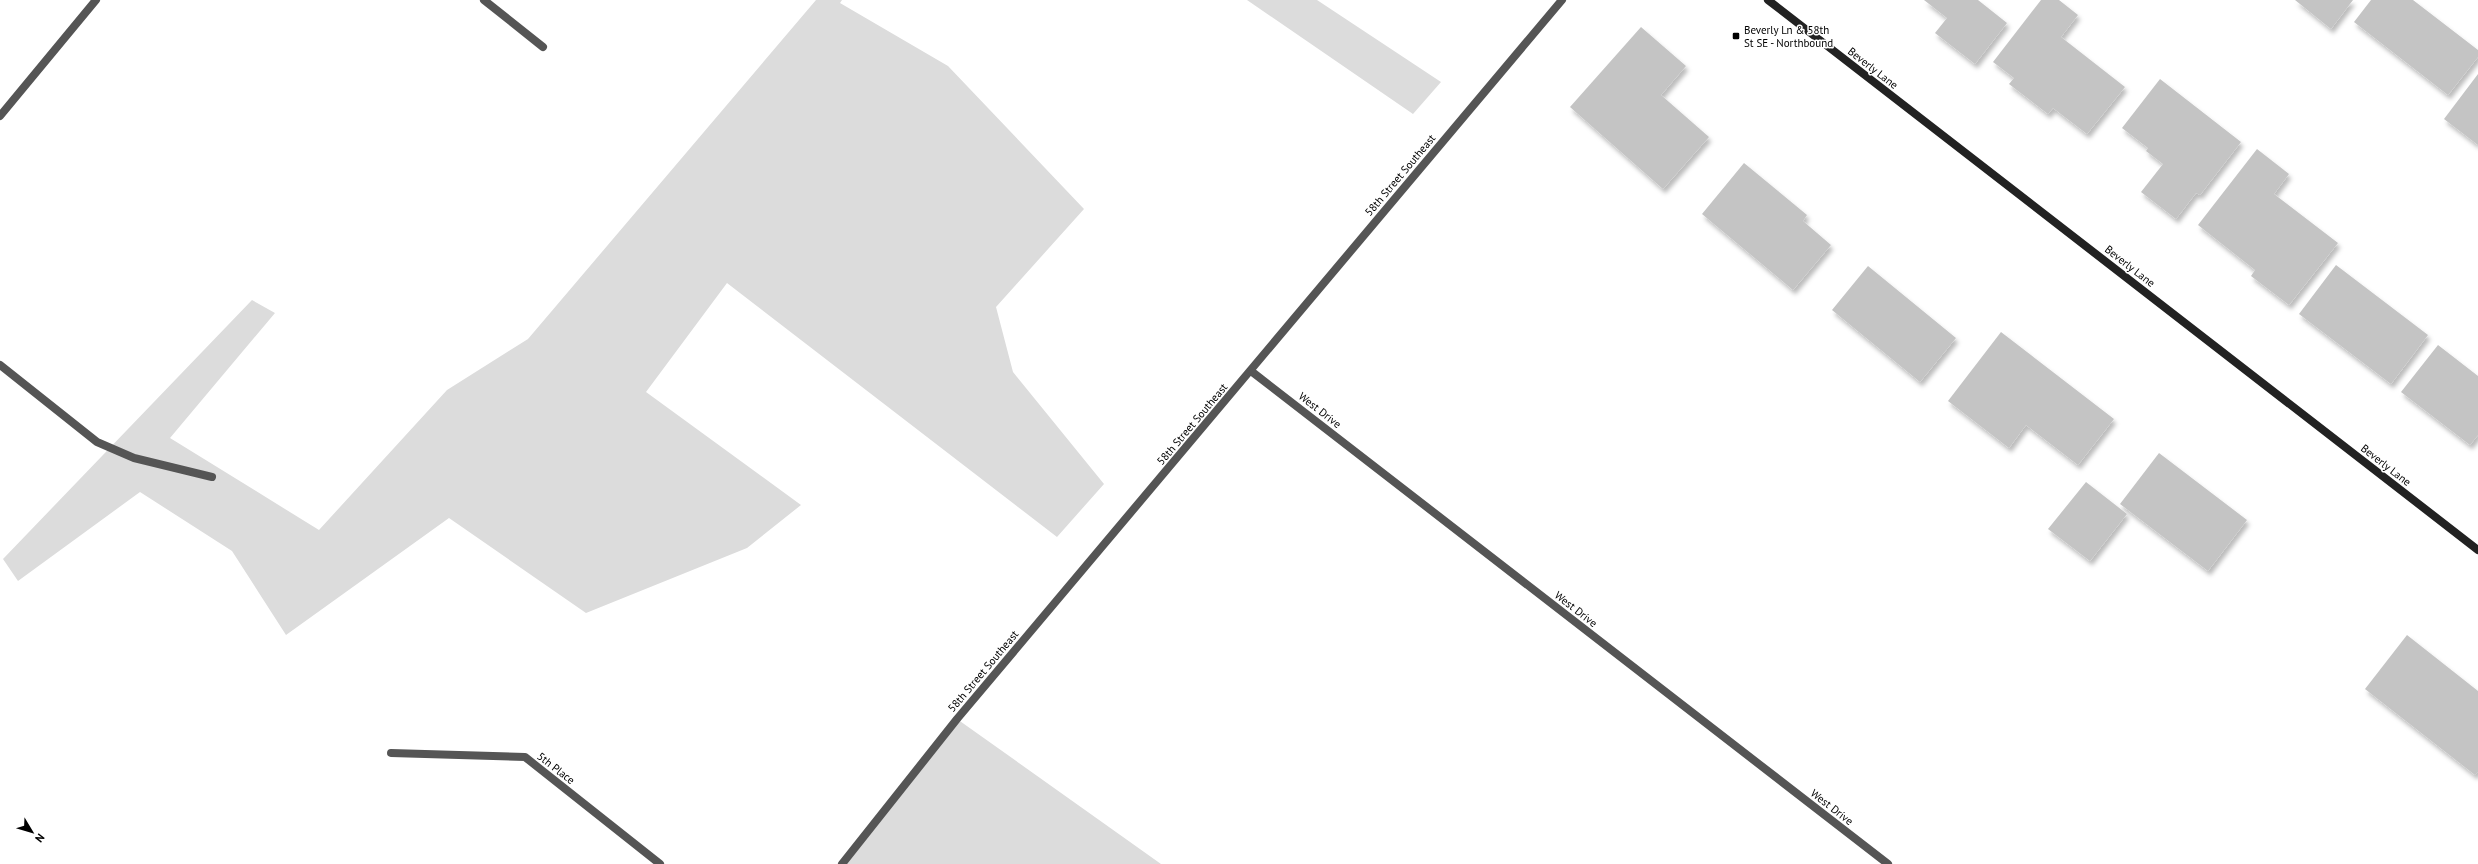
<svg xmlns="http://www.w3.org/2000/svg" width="2478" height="864" viewBox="0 0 2478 864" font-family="'PT Sans',sans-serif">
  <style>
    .green { fill: #dcdcdc }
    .building { fill: #c4c4c4; filter: url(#shadow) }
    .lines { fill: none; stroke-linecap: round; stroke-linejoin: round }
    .lane { stroke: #555; stroke-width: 8 }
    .street { stroke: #555; stroke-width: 8 }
    .secondary { stroke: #222; stroke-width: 8 }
    .poi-dot { fill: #000; stroke: #fff; stroke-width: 1.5 }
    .labels { text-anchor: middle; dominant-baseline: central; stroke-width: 3; stroke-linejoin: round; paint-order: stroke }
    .poi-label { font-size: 11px; fill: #000; stroke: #fff; text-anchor: start }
    .street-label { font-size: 11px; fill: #000; stroke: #fff }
  </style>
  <defs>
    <filter id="shadow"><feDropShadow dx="2.5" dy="4.5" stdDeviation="2" flood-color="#0004"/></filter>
  </defs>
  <rect width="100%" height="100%" fill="#fff"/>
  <path class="green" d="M 816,0 L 842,0 L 840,3 L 948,66 L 1084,209 L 996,307 L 1013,372 L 1104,484 L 1057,537 L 727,283 L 646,392 L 801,505 L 747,548 L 586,613 L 449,518 L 286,635 L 232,551 L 140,492 L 18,581 L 3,559 L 252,300 L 275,313 L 170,438 L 319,530 L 447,390 L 528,339 Z
    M 1247,0 L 1317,0 L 1441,82 L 1413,114 Z
    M 957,719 L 1161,864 L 842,864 Z"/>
  <path class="building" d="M 1924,0 L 1978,0 L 2007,23 L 1975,64 L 1935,33 L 1947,18 Z
    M 2041,0 L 2059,0 L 2078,15 L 2061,37 L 2125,87 L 2087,134 L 2053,108 L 2048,114 L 2009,84 L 2014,78 L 1993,62 Z
    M 2295,0 L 2353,0 L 2331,29 Z
    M 2371,0 L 2413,0 L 2478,50 L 2478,57 L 2448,95 L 2354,22 Z
    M 1641,27 L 1686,66 L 1661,95 L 1709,137 L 1663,189 L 1570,107 Z
    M 2478,74 L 2478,145 L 2444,119 Z
    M 2160,79 L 2241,142 L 2200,195 L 2196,193 L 2176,219 L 2141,192 L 2163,164 L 2146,151 L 2148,148 L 2122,128 Z
    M 2257,149 L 2289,174 L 2274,194 L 2338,243 L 2289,305 L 2251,276 L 2255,270 L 2198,225 Z
    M 1744,163 L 1807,215 L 1803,221 L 1831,245 L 1793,290 L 1702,214 Z
    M 2336,265 L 2428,335 L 2391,384 L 2299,314 Z
    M 1868,266 L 1956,338 L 1920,382 L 1832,310 Z
    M 2001,332 L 2114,419 L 2078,465 L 2026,425 L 2009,448 L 1948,401 Z
    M 2438,345 L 2478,376 L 2478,435 L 2470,445 L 2401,392 Z
    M 2159,453 L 2247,520 L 2208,571 L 2120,504 Z
    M 2086,482 L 2127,514 L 2090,561 L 2048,529 Z
    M 2407,635 L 2478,691 L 2478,772 L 2475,775 L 2365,689 Z"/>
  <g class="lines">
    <path class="lane" d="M 484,0 L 543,47
      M 0,365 L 97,442 L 134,458 L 212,477"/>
    <path class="street" d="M 0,116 L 96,0
      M 1251,371 L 1888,864
      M 391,753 L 525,757 L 660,864
      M 842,864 L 957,719 L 1562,0"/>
    <path class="secondary" d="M 1768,0 L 2478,550"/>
  </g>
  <rect class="poi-dot" x="1732" y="32" width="8" height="8" rx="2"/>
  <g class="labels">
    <g class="poi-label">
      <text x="1744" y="30">Beverly Ln &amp; 58th<tspan x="1744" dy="13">St SE - Northbound</tspan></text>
    </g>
    <g class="street-label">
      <text transform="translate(1873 68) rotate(38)">Beverly Lane</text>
      <text transform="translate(1400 175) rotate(-50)">58th Street Southeast</text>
      <text transform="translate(2130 266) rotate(38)">Beverly Lane</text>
      <text transform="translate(1320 410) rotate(38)">West Drive</text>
      <text transform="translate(1192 424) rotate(-50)">58th Street Southeast</text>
      <text transform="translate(2386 465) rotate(38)">Beverly Lane</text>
      <text transform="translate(1576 609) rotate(38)">West Drive</text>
      <text transform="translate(983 671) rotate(-50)">58th Street Southeast</text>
      <text transform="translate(556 768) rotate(38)">5th Place</text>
      <text transform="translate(1832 807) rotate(38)">West Drive</text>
    </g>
  </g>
  <g transform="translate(32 832) rotate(128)" stroke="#ffffff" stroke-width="3" paint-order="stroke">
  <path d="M0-3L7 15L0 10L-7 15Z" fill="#000000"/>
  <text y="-6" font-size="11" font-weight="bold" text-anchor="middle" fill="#000000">N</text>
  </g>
</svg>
